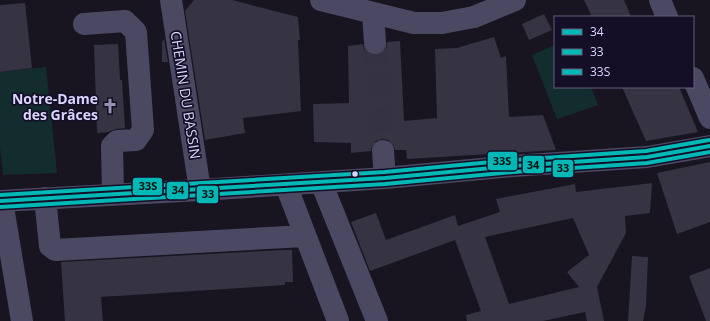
<svg xmlns="http://www.w3.org/2000/svg" width="710" height="321" viewBox="0 0 710 321" font-family="'Open Sans',sans-serif">
  <style>
    .green { fill: #132d2f }
    .building { fill: #363343; fill-rule: evenodd }
    .lines { fill: none; stroke-linecap: round; stroke-linejoin: round }
    .minor-tunnel { stroke: #353242; stroke-width: 22; stroke-dasharray: 22 11; stroke-linecap: butt }
    .minor { stroke: #4b4962; stroke-width: 22 }
    .bus-1-casing { stroke: #140f27; stroke-width: 7 }
    .bus-2-casing { stroke: #140f27; stroke-width: 7 }
    .bus-3-casing { stroke: #140f27; stroke-width: 7 }
    .bus-1 { stroke: #00b8b6; stroke-width: 4 }
    .bus-2 { stroke: #00b8b6; stroke-width: 4 }
    .bus-3 { stroke: #00b8b6; stroke-width: 4 }
    .bus-dot { fill: #dbd5ff; stroke: #140f27; stroke-width: 1.5 }
    .labels { text-anchor: middle; dominant-baseline: central; stroke-width: 3.5; stroke-linejoin: round; paint-order: stroke }
    .street-label { font-size: 14px; fill: #dbd5ff; stroke: #140f27 }
    .poi-label { font-size: 14px; font-weight: bold; fill: #dbd5ff; stroke: #140f27; text-anchor: end }
    .line-badge { stroke: #140f27; stroke-width: 1.5 }
    .pale-badge-label { font-size: 11px; text-anchor: middle; font-weight: bold; fill: #111 }
  </style>
  <rect width="100%" height="100%" fill="#181521"/>
  <path class="green" d="M 555,45 L 555,87 L 591,87 L 598,105 L 557,119 L 532,55 Z
    M 46,67 L 57,173 L 3,175 L 0,147 L 0,72 Z"/>
  <path class="building" d="M 194,0 L 232,0 L 298,17 L 300,40 L 298,40 L 301,111 L 243,118 L 245,133 L 205,140 L 185,11 Z
    M 584,0 L 624,0 L 631,17 L 592,17 Z
    M 25,3 L 32,68 L 0,72 L 0,5 Z
    M 544,14 L 552,30 L 529,40 L 522,24 Z
    M 494,37 L 501,58 L 506,56 L 509,117 L 543,115 L 556,150 L 407,159 L 406,150 L 395,150 L 393,144 L 388,140 L 382,139 L 376,141 L 372,145 L 371,151 L 351,153 L 351,143 L 314,142 L 313,104 L 349,103 L 348,46 L 363,44 L 364,50 L 369,54 L 376,55 L 382,54 L 386,49 L 387,42 L 400,41 L 404,121 L 437,118 L 435,49 L 457,48 Z
    M 164,39 L 168,62 L 162,62 L 162,42 Z
    M 118,44 L 120,80 L 122,80 L 125,128 L 116,129 L 108,132 L 97,133 L 94,45 Z
    M 622,87 L 679,87 L 698,132 L 646,141 Z
    M 710,162 L 710,222 L 677,234 L 657,173 Z
    M 652,183 L 650,213 L 625,216 L 626,233 L 597,287 L 604,321 L 587,321 L 585,312 L 543,321 L 467,321 L 466,315 L 481,311 L 455,240 L 370,271 L 351,222 L 376,213 L 386,240 L 455,215 L 458,226 L 500,212 L 496,199 L 575,184 L 576,192 ZM 573,218 L 589,255 L 567,272 L 579,287 L 509,304 L 485,237 Z
    M 283,250 L 292,250 L 293,282 L 285,282 L 285,285 L 101,297 L 103,321 L 65,321 L 61,262 Z
    M 632,256 L 648,257 L 646,306 L 643,321 L 628,321 Z
    M 710,268 L 710,321 L 706,321 L 689,276 Z"/>
  <g class="lines">
    <path class="minor-tunnel" d="M 375,43 L 383,151"/>
    <path class="minor" d="M 171,0 L 200,190
      M 321,0 L 414,23 L 442,23 L 474,17 L 515,0
      M 660,0 L 667,17
      M 373,13 L 375,43
      M 84,24 L 125,21 L 136,32 L 143,130 L 136,140 L 117,141 L 112,146 L 113,194
      M 693,78 L 710,118
      M 383,151 L 385,178
      M 321,182 L 377,321
      M 286,185 L 338,321
      M 45,198 L 50,246 L 55,250 L 304,236
      M 0,201 L 200,190 L 385,178 L 513,166 L 647,157 L 710,146
      M 2,201 L 22,321"/>
    <defs>
      <path id="bus-1" d="M 0,201 L 385,178 L 513,166 L 647,157 L 710,146"/>
      <path id="bus-2" d="M 0,207 L 385,184 L 513,172 L 647,163 L 710,152"/>
      <path id="bus-3" d="M 0,195 L 385,172 L 513,160 L 646,151 L 709,140"/>
    </defs>
    <use href="#bus-1" class="bus-1-casing"/>
    <use href="#bus-2" class="bus-2-casing"/>
    <use href="#bus-3" class="bus-3-casing"/>
    <use href="#bus-1" class="bus-1"/>
    <use href="#bus-2" class="bus-2"/>
    <use href="#bus-3" class="bus-3"/>
  </g>
  <defs>
    <symbol id="church-bare" viewBox="-9 -9 18 18"><path d="M-1.2-6h2.4v3.5h3.3v2.4h-3.3V6h-2.4V-.1h-3.3v-2.4h3.3Z" fill="#9792b1" stroke="#140f27" stroke-width="2.5" paint-order="stroke"/></symbol>
  </defs>
  <g fill-rule="evenodd">
    <use href="#church-bare" x="99" y="95" width="22" height="22"/>
  </g>
  <circle class="bus-dot" cx="355" cy="174" r="3.5"/>
  <g class="labels">
    <g class="street-label">
      <text transform="translate(186 95) rotate(81)">CHEMIN DU BASSIN</text>
    </g>
    <g class="poi-label">
      <text x="98" y="98">Notre-Dame<tspan x="98" dy="16">des Grâces</tspan></text>
    </g>
  </g>
  <g class="line-badge">
    <rect x="487" y="151" width="31" height="20" rx="4" fill="#00b8b6"/>
    <rect x="522" y="155" width="23" height="19" rx="4" fill="#00b8b6"/>
    <rect x="552" y="159" width="22" height="19" rx="4" fill="#00b8b6"/>
    <rect x="132" y="177" width="31" height="19" rx="4" fill="#00b8b6"/>
    <rect x="166" y="181" width="23" height="19" rx="4" fill="#00b8b6"/>
    <rect x="196" y="185" width="23" height="19" rx="4" fill="#00b8b6"/>
  </g>
  <g class="pale-badge-label">
    <text x="502" y="165">33S</text>
    <text x="533" y="169">34</text>
    <text x="563" y="172">33</text>
    <text x="148" y="190">33S</text>
    <text x="178" y="194">34</text>
    <text x="208" y="198">33</text>
  </g>
  <rect x="554" y="16" width="140" height="72" fill="#140f27" stroke="#645e7d"/>
  <rect x="562" y="29" width="20" height="6" fill="#00b8b6" stroke="#645e7d"/>
  <text x="590" y="36" font-size="12" fill="#dbd5ff">34</text>
  <rect x="562" y="49" width="20" height="6" fill="#00b8b6" stroke="#645e7d"/>
  <text x="590" y="56" font-size="12" fill="#dbd5ff">33</text>
  <rect x="562" y="69" width="20" height="6" fill="#00b8b6" stroke="#645e7d"/>
  <text x="590" y="76" font-size="12" fill="#dbd5ff">33S</text>
</svg>
